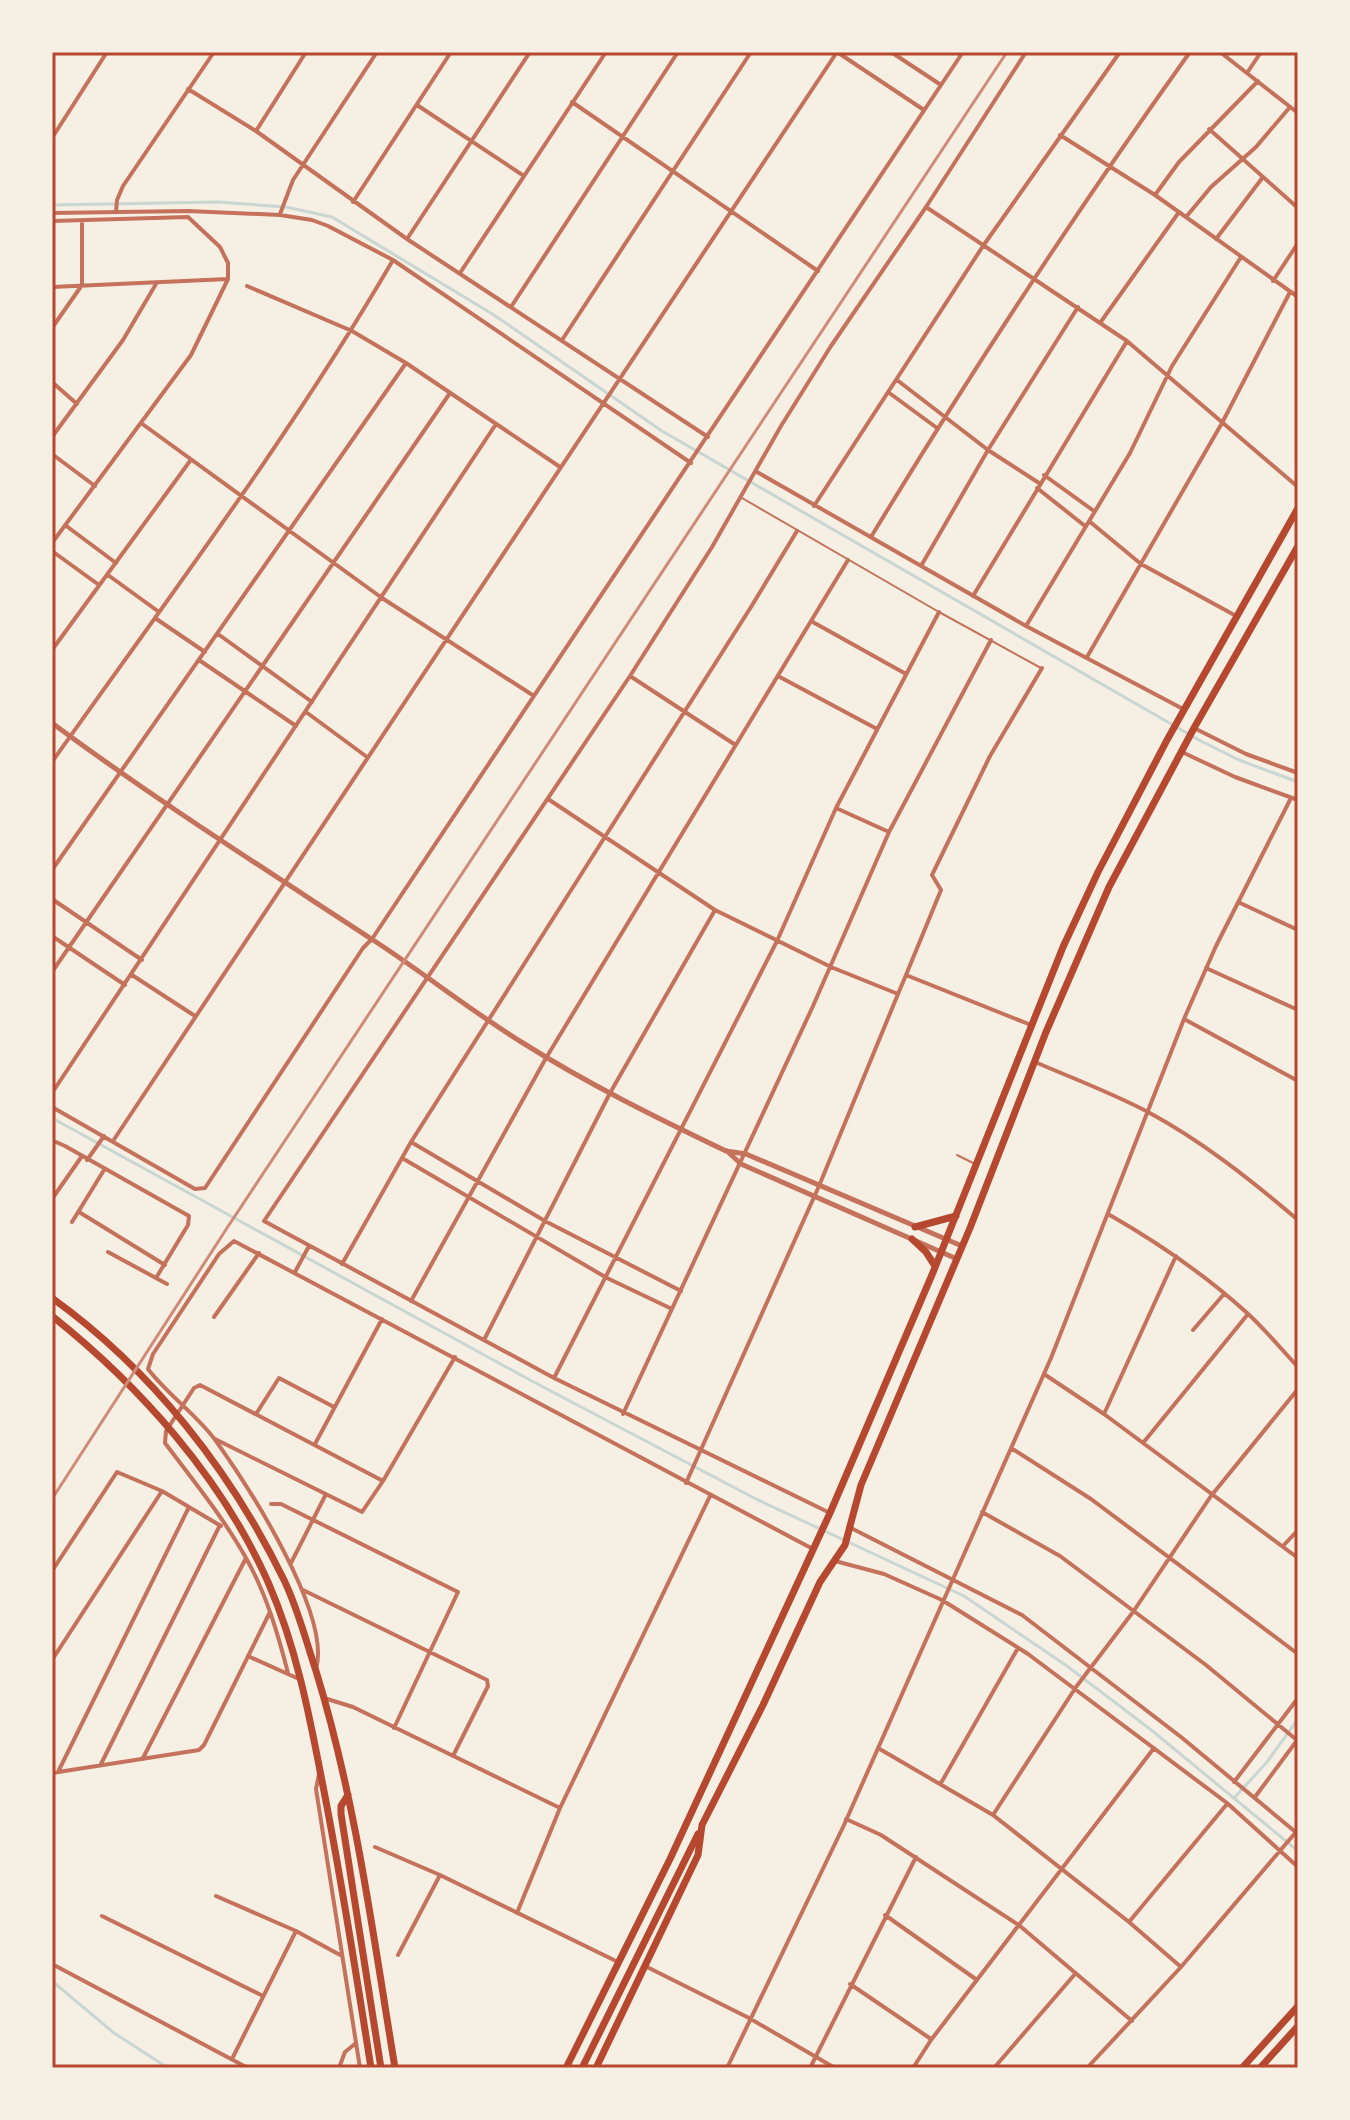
<svg xmlns="http://www.w3.org/2000/svg" width="1350" height="2120" viewBox="0 0 1350 2120" font-family="'Golos Text',sans-serif">
  <style>
    .lines { fill: none; stroke-linecap: round; stroke-linejoin: round }
    .stream { stroke: #c9d6d2; stroke-width: 3 }
    .service { stroke: #c5725c; stroke-width: 2 }
    .minor { stroke: #c5725c; stroke-width: 4 }
    .tertiary { stroke: #c5725c; stroke-width: 5 }
    .trunk { stroke: #b5482f; stroke-width: 7 }
    .rail { stroke: #cf8b77; stroke-width: 3 }
    .neatline { fill: none; stroke: #b5482f; stroke-width: 3 }
  </style>
  <rect width="100%" height="100%" fill="#f6efe4"/>
  <g class="lines">
    <path class="stream" d="M 52,205 L 218,202 L 286,207 L 332,217 L 494,315 L 662,431 L 1199,740 L 1239,760 L 1298,782
      M 52,1118 L 528,1379 L 756,1499 L 964,1596 L 1067,1666 L 1150,1729 L 1298,1851
      M 1235,1797 L 1267,1762 L 1298,1719
      M 52,1981 L 114,2033 L 168,2068"/>
    <path class="service" d="M 742,498 L 939,612 L 1041,668
      M 957,1155 L 975,1164"/>
    <path class="minor" d="M 837,52 L 924,110
      M 891,52 L 941,85
      M 1220,52 L 1298,113
      M 1247,73 L 1261,52
      M 188,89 L 256,131 L 407,239 L 708,437
      M 572,102 L 818,271
      M 417,105 L 524,176
      M 1209,129 L 1298,208
      M 256,131 L 306,52
      M 1060,135 L 1155,195 L 1298,297
      M 52,138 L 107,52
      M 1155,195 L 1179,162 L 1258,81
      M 353,202 L 451,52
      M 926,207 L 1127,341 L 1298,487
      M 116,212 L 117,200 L 123,186 L 214,52
      M 52,213 L 188,211 L 280,215 L 312,220 L 328,226 L 393,260 L 691,463
      M 280,214 L 293,180 L 377,52
      M 1186,217 L 1211,187 L 1256,147 L 1290,107
      M 52,221 L 188,217 L 220,247 L 228,263 L 228,279 L 191,355 L 52,543
      M 407,239 L 530,52
      M 1216,239 L 1263,177
      M 460,273 L 606,52
      M 1273,281 L 1298,243
      M 247,286 L 352,331 L 406,363 L 560,467
      M 52,287 L 228,279
      M 511,307 L 678,52
      M 1100,323 L 1179,212
      M 52,328 L 82,285 L 82,221
      M 562,340 L 751,52
      M 897,380 L 988,450 L 1039,483
      M 52,382 L 77,404
      M 888,392 L 937,428
      M 141,423 L 382,598 L 534,696
      M 52,437 L 123,340 L 156,284
      M 52,454 L 95,486
      M 757,472 L 1026,626 L 1185,710
      M 1044,475 L 1094,511
      M 1037,488 L 1085,526
      M 814,506 L 983,246 L 1120,52
      M 1089,521 L 1141,564 L 1238,617
      M 65,525 L 116,563
      M 871,537 C 971,372 1077,210 1190,52
      M 52,551 L 99,585
      M 921,566 L 988,450 L 1078,307
      M 108,575 L 159,612
      M 973,596 L 1127,341
      M 155,618 L 205,652
      M 811,621 L 906,674
      M 1026,626 L 1130,453 L 1172,366 L 1241,257
      M 218,634 L 312,702
      M 52,650 L 190,461
      M 1087,657 L 1222,423 L 1290,292
      M 199,660 L 296,726
      M 630,676 L 734,744
      M 778,676 L 877,729
      M 306,712 L 367,757
      M 1194,728 L 1246,754 L 1298,773
      M 1182,752 L 1235,777 L 1298,800
      M 52,762 C 169,597 291,435 393,260
      M 548,799 L 715,910 L 831,967 L 898,994 L 906,975 L 1031,1025
      M 836,808 L 889,832
      M 52,870 L 406,363
      M 52,899 L 142,960
      M 1238,902 L 1298,930
      M 52,936 L 125,985
      M 1206,968 L 1298,1010
      M 52,972 L 450,393
      M 132,975 L 195,1016
      M 906,975 L 941,890 L 932,875 L 990,756 L 1042,668
      M 1184,1019 L 1298,1081
      M 1035,1062 C 1072,1078 1112,1093 1148,1112 C 1202,1141 1251,1180 1298,1220
      M 52,1093 L 496,424
      M 52,1107 L 195,1189 L 205,1188 L 363,948 L 372,939 L 963,52
      M 113,1141 L 837,52
      M 411,1142 L 545,1221 L 681,1291
      M 52,1144 L 56,1142 L 65,1146 L 189,1216 L 188,1225 L 156,1278
      M 402,1158 L 607,1278 L 672,1309
      M 87,1160 L 104,1136
      M 52,1199 L 82,1156
      M 79,1212 L 165,1265
      M 1108,1214 C 1157,1242 1204,1274 1246,1312 C 1265,1329 1281,1349 1298,1367
      M 72,1222 L 104,1170
      M 108,1252 L 167,1284
      M 342,1264 L 411,1142 L 751,607 L 797,531
      M 295,1272 L 309,1246
      M 411,1301 L 546,1058 L 848,560
      M 214,1317 L 259,1253
      M 1193,1330 L 1224,1294
      M 484,1340 L 610,1093 L 715,910
      M 1044,1374 L 1104,1414 L 1298,1558
      M 554,1378 L 777,941 L 836,808 L 939,612
      M 256,1414 L 279,1378 L 334,1407
      M 623,1414 L 813,1006 L 889,832 L 991,640
      M 1104,1414 L 1176,1256
      M 215,1439 L 362,1512 L 383,1481 L 455,1357
      M 1143,1443 L 1248,1314
      M 315,1444 L 382,1319
      M 1011,1448 L 1091,1499 L 1298,1654
      M 686,1483 L 819,1186 L 898,994
      M 271,1504 L 281,1504 L 458,1592 L 394,1728
      M 982,1512 L 1060,1556 L 1206,1665 L 1298,1741
      M 830,1513 L 554,1378 L 264,1221 L 630,676 L 712,547 L 781,426 L 831,346 L 926,207 L 1026,52
      M 851,1528 L 1022,1615 L 1181,1737 L 1298,1834
      M 1283,1546 L 1298,1530
      M 835,1561 L 884,1574 L 942,1600 L 1028,1654 L 1227,1803 L 1298,1867
      M 291,1563 L 326,1494
      M 52,1571 L 117,1472 L 162,1491 L 221,1526
      M 303,1590 L 487,1680 L 488,1686 L 453,1756
      M 250,1657 L 299,1679
      M 52,1660 L 162,1491
      M 316,1669 C 332,1615 248,1486 216,1441 C 197,1415 168,1395 148,1369 L 153,1354 L 219,1254 L 234,1241 L 813,1549
      M 288,1673 C 278,1634 266,1593 246,1558 C 223,1517 193,1480 165,1443 L 166,1431 L 194,1388 L 200,1385 L 383,1481
      M 324,1698 L 353,1707 L 560,1808
      M 878,1748 L 993,1815 L 1129,1922 L 1181,1967
      M 143,1758 L 246,1558
      M 101,1764 L 220,1525
      M 58,1772 L 189,1507
      M 52,1773 L 199,1750 L 204,1745 L 270,1612
      M 319,1774 L 316,1789 L 360,2068
      M 1234,1782 L 1298,1698
      M 941,1783 L 1018,1648
      M 1255,1797 L 1298,1739
      M 993,1815 L 1076,1687 L 1133,1612 L 1211,1496 L 1298,1389
      M 846,1819 L 881,1835 L 1020,1926 L 1132,2021
      M 375,1847 L 440,1875 L 618,1962
      M 216,1896 L 296,1931 L 342,1956
      M 517,1913 L 560,1808 L 710,1496
      M 885,1915 L 977,1980
      M 102,1916 L 263,1996
      M 1129,1922 L 1227,1804
      M 398,1955 L 440,1875
      M 52,1964 L 248,2068
      M 645,1966 L 749,2018 L 835,2068
      M 850,1984 L 931,2039
      M 232,2059 L 296,1931
      M 339,2068 L 345,2052 L 356,2043
      M 727,2068 L 844,1825 L 1051,1358 L 1184,1019 L 1216,946 L 1291,798
      M 810,2068 L 916,1857
      M 913,2068 L 931,2040 L 1154,1748
      M 994,2068 L 1075,1974
      M 1087,2068 L 1181,1967 L 1296,1832"/>
    <path class="tertiary" d="M 52,723 C 156,800 265,869 373,940 C 424,973 471,1011 523,1043 C 588,1084 657,1118 726,1151 L 746,1154 L 962,1246
      M 727,1151 L 741,1164 L 957,1259"/>
    <path class="trunk" d="M 915,1227 L 956,1216
      M 912,1239 L 926,1252 L 935,1266
      M 52,1298 C 151,1369 231,1471 284,1580 C 298,1609 306,1641 316,1671 C 356,1801 373,1935 395,2068
      M 52,1316 C 140,1386 222,1478 268,1582 C 296,1646 309,1713 322,1781 C 341,1876 356,1972 371,2068
      M 348,1795 L 341,1806 L 341,1814 L 381,2068
      M 566,2068 L 670,1859 L 830,1513 L 934,1270 L 1063,947 L 1098,872 L 1167,740 L 1298,508
      M 582,2068 L 698,1834
      M 596,2068 L 698,1855 L 702,1825 L 763,1705 L 820,1582 L 845,1545 L 861,1485 L 970,1228 L 1046,1032 L 1109,887 L 1194,728 L 1298,546
      M 1242,2068 L 1298,2006
      M 1260,2068 L 1298,2026"/>
    <path class="rail" d="M 52,1499 L 227,1228 L 1007,52"/>
  </g>
  <rect width="1350" height="2120" fill="none" stroke="#f6efe4" stroke-width="108"/>
  <rect x="54" y="54" width="1242" height="2012" class="neatline"/>
</svg>
